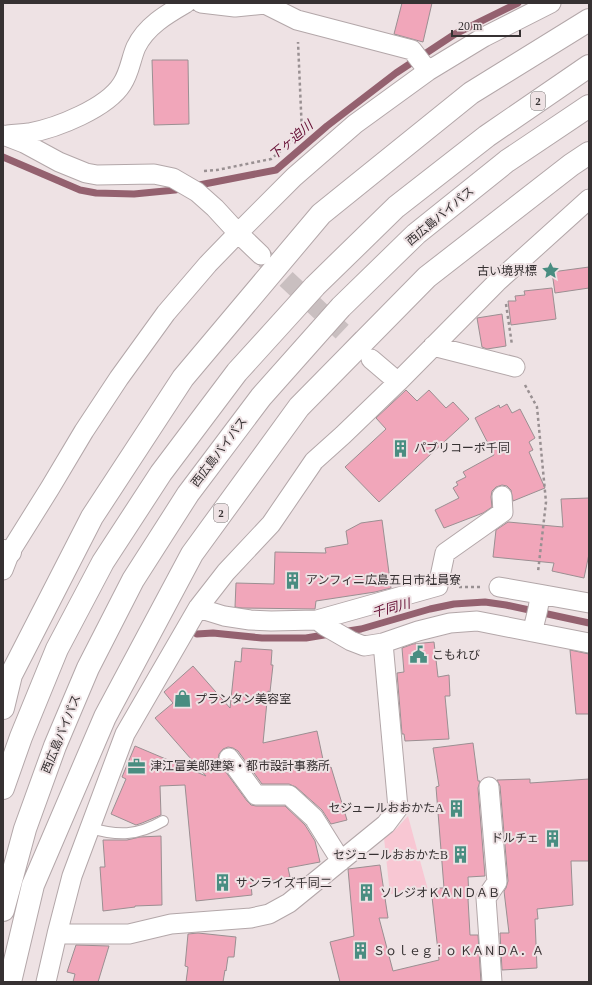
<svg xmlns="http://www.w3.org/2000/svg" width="592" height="985" viewBox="0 0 592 985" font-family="'Times New Roman','Noto Sans JP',serif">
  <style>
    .green { fill: #f8c7d3 }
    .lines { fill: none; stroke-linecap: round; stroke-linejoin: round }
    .stream { stroke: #94616f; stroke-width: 7 }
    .building { fill: #f1a6ba; stroke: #9b8f92 }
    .street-tunnel { stroke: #c9bfc0; stroke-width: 19; stroke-dasharray: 19 10; stroke-linecap: butt }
    .lane-casing { stroke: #b3a7a9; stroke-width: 12 }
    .street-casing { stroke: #b3a7a9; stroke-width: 21 }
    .secondary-casing { stroke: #b3a7a9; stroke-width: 24 }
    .highway-casing { stroke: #b3a7a9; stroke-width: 24 }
    .path { stroke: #999092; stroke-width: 2.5; stroke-dasharray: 3 3; stroke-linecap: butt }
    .lane { stroke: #fff; stroke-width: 10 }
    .street { stroke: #fff; stroke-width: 19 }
    .secondary { stroke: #fff; stroke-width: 22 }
    .highway { stroke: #fff; stroke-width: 22 }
    .labels { text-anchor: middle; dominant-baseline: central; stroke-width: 4; stroke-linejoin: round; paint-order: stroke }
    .shield { fill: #eee2e4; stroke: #6d6667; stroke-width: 1 }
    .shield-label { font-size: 11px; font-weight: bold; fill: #363132 }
    .street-label { font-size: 12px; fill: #363132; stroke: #eee2e4 }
    .poi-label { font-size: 12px; fill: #363132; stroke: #eee2e4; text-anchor: start }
    .water-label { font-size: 13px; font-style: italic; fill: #630b31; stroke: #eee2e4 }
  </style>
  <rect width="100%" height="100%" fill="#eee2e4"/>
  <path class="green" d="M 408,816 L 428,890 L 390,894 L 384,838 L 397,828 Z"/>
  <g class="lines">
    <path class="stream" d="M 3,157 L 80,190 L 96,193 L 134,194 L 175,190 L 183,188
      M 194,186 L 276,170 L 327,126 L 396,73 L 455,34 L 518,3
      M 342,632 L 361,629 L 430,609 L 454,604 L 485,602 L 506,605 L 589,623
      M 197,634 L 213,633 L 262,638 L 306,638 L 330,634"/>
  </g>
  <path class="building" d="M 402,3 L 432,3 L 423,42 L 394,34 Z
    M 152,60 L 188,60 L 189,124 L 154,125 Z
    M 589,267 L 589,288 L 555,293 L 552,272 Z
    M 552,288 L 556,319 L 511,325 L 508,301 L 516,301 L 515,296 L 525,295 L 524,291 Z
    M 502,314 L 506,346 L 487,349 L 482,347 L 477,318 Z
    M 406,390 L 417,401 L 429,390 L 446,408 L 453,402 L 469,419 L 379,502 L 345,467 L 386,429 L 376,418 Z
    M 507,404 L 512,413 L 520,409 L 535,438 L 529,442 L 533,450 L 529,452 L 545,488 L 513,501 L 511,490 L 507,486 L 502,485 L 496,487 L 492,491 L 491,497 L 492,507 L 483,513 L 444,528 L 435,510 L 459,498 L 453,488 L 458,485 L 456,482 L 466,477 L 463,472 L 494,455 L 475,418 L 499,405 L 500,408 Z
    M 589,498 L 589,554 L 584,578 L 552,571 L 554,563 L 493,557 L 496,530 L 508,522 L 563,527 L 561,499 Z
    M 382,520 L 391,588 L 375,592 L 316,601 L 315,609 L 242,608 L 235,607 L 236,583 L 274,584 L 275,552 L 326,553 L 325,548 L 348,544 L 346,531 L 361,523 Z
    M 434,642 L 438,677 L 449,675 L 450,696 L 445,696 L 449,739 L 405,741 L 404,734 L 402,734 L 397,673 L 404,672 L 402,648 L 413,644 Z
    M 242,648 L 272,650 L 271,665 L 273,665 L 270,692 L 268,691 L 263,743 L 317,731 L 325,769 L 331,767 L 347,820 L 331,824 L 322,810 L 296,787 L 289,784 L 262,784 L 238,751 L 233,748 L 228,747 L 223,749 L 219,754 L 218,760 L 220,764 L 247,801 L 251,805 L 256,806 L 285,806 L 305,825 L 315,841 L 320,862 L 288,868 L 290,877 L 251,885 L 252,895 L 196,901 L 185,785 L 160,786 L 161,815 L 142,823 L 136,825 L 111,814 L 126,779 L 122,777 L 135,746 L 206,776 L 155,718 L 173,703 L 164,692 L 193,666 L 230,708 L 235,661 L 241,662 Z
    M 570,650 L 589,654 L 589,714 L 576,714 Z
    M 473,743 L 478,781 L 480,781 L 478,788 L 485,876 L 468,877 L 469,899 L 468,899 L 470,935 L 478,935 L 481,982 L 340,982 L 330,942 L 354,936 L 348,869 L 380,865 L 388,918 L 379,918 L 393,971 L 439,960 L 431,888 L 444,888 L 436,787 L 439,786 L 433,748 Z
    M 530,779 L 530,783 L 589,779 L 589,861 L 571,861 L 573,905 L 537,909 L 538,919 L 535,919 L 537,968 L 502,970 L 500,933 L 509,933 L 504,891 L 506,888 L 508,881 L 500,786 L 497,780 Z
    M 161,836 L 162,905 L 135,906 L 135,907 L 103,911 L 100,867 L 105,867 L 103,840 L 127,840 L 140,837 Z
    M 198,933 L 236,937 L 234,957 L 228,957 L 226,971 L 225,970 L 223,982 L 186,982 L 188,967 L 185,966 L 188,934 Z
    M 76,945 L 109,946 L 98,982 L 73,982 L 75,974 L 67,972 Z"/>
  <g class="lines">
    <path class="street-tunnel" d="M 265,259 L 369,357"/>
    <defs>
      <path id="lane" d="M 90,828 C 118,836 137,836 163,821"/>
      <path id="street" d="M 201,3 L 235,7 L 265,4 L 297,20 L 412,50 L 428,71
        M 3,135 L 24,143 L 59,162 L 86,173 L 97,175 L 154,174 L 173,178 L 197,192 L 215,208 L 238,233 L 261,255
        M 8,135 C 15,134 22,134 29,133 C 57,128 107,108 122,84 C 130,72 131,58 136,47 C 146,26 167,14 186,3
        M 433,346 L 515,367
        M 371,359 L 398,382
        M 3,570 L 10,552 L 50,488 L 84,431 L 119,378 L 166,313 L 208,264 L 238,233 L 294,177 L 355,124 L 428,71 L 484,37 L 551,3
        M 499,587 L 539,594 C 541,605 534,620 533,632
        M 539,594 L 589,603
        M 198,608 L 224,616 L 250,620 L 271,621 L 317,620 L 325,626 L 351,641 L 364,646 L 383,643 L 418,631 L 450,623 L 477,621 L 589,643
        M 317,620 L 438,586 L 445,553 L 503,512 L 502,496
        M 229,758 L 256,795 L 289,795 L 314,818 L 341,861
        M 489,787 L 497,882 L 486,898 L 492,982
        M 57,934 L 129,934 L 171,924 L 251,918 L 269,914 L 289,903 L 386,824 L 398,808 L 383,643
        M 46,982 L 57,934 L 72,876 L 125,734 L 198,608 L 226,572 L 271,524 L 314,461 L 343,435 L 398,382 L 497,282 L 589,199"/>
      <path id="secondary" d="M 3,551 L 10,552"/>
      <path id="highway" d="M 3,708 L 11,675 L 92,517 L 183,378 L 321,214 L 471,93 L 589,20
        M 3,788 L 21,737 L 57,649 L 103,562 L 161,473 L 237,372 L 315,286 L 396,207 L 487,136 L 589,66
        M 3,910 L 25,829 L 55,746 L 88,668 L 133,580 L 188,494 L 261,397 L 341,307 L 416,234 L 507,161 L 589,106
        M 10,982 L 33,885 L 105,717 L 192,554 L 299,407 L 427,277 L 571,165 L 589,153"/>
    </defs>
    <use href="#lane" class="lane-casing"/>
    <use href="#street" class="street-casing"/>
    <use href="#secondary" class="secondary-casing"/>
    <use href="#highway" class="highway-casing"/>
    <path class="path" d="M 204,171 L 217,170 L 271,159 L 302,133 L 298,42
      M 506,304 L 512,345
      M 525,385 L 537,407 L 546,502 L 538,572
      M 459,587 L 480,587"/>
    <use href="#lane" class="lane"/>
    <use href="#street" class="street"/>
    <use href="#secondary" class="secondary"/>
    <use href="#highway" class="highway"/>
  </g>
  <defs>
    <symbol id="sight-bare" viewBox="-9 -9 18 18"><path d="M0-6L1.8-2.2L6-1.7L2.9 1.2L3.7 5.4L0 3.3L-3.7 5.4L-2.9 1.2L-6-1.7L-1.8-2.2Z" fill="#498d81" stroke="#eee2e4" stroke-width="2.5" paint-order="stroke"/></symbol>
    <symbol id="building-bare" viewBox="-9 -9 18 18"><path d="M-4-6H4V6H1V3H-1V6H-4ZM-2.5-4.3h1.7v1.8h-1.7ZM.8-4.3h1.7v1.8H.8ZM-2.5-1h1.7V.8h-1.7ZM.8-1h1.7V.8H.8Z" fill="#498d81" stroke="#eee2e4" stroke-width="2.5" paint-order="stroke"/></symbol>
    <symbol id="civic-bare" viewBox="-9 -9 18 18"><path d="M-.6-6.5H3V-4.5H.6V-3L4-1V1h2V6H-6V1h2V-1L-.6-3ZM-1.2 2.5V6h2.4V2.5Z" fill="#498d81" stroke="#eee2e4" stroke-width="2.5" paint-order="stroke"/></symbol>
    <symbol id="shop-bare" viewBox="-9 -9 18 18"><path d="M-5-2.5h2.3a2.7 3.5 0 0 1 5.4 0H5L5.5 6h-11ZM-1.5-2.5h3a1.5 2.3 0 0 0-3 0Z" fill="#498d81" stroke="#eee2e4" stroke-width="2.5" paint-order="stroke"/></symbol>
    <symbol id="office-bare" viewBox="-9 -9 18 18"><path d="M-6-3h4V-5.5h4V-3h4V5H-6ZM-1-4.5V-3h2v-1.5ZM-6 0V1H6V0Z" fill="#498d81" stroke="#eee2e4" stroke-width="2.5" paint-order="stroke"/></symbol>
  </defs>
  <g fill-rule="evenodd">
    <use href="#sight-bare" x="538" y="258" width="25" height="25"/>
    <use href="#building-bare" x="388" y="436" width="25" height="25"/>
    <use href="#building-bare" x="280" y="568" width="25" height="25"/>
    <use href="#civic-bare" x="406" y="642" width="25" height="25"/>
    <use href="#shop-bare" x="170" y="686" width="25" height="25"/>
    <use href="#office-bare" x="124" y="754" width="25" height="25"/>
    <use href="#building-bare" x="444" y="796" width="25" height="25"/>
    <use href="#building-bare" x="540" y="826" width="25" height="25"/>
    <use href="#building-bare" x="448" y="842" width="25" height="25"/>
    <use href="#building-bare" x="210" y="870" width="25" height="25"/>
    <use href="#building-bare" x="354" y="880" width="25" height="25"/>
    <use href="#building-bare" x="348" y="938" width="25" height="25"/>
  </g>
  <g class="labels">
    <g class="shield">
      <rect x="531" y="92" width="14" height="18" rx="3"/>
      <rect x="214" y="504" width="14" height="18" rx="3"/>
    </g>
    <g class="shield-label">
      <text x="538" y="101">2</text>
      <text x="221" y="513">2</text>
    </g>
    <g class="street-label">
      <text transform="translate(440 216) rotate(-40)">西広島バイパス</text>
      <text transform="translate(219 452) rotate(-53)">西広島バイパス</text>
      <text transform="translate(61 734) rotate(-68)">西広島バイパス</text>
    </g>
    <g class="poi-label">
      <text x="537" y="271" text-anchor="end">古い境界標</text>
      <text x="414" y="448">パブリコーポ千同</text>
      <text x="306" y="580">アンフィニ広島五日市社員寮</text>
      <text x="432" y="655">こもれび</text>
      <text x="195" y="699">プランタン美容室</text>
      <text x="150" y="766">津江富美郎建築・都市設計事務所</text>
      <text x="444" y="808" text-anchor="end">セジュールおおかたA</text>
      <text x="539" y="838" text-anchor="end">ドルチェ</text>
      <text x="448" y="855" text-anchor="end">セジュールおおかたB</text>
      <text x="236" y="883">サンライズ千同二</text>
      <text x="380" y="893">ソレジオＫＡＮＤＡＢ</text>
      <text x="373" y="951">Ｓｏｌｅｇｉｏ ＫＡＮＤＡ．Ａ</text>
    </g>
    <g class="water-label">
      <text transform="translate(291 140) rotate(-40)">下ヶ迫川</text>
      <text transform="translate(391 608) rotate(-15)">千同川</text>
    </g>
  </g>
  <rect width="592" height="985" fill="none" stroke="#363132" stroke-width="8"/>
  <path d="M452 30v6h68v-6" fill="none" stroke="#363132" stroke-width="2"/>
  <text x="458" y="30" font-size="12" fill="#363132" stroke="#eee2e4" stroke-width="3" paint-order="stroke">20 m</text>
</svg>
